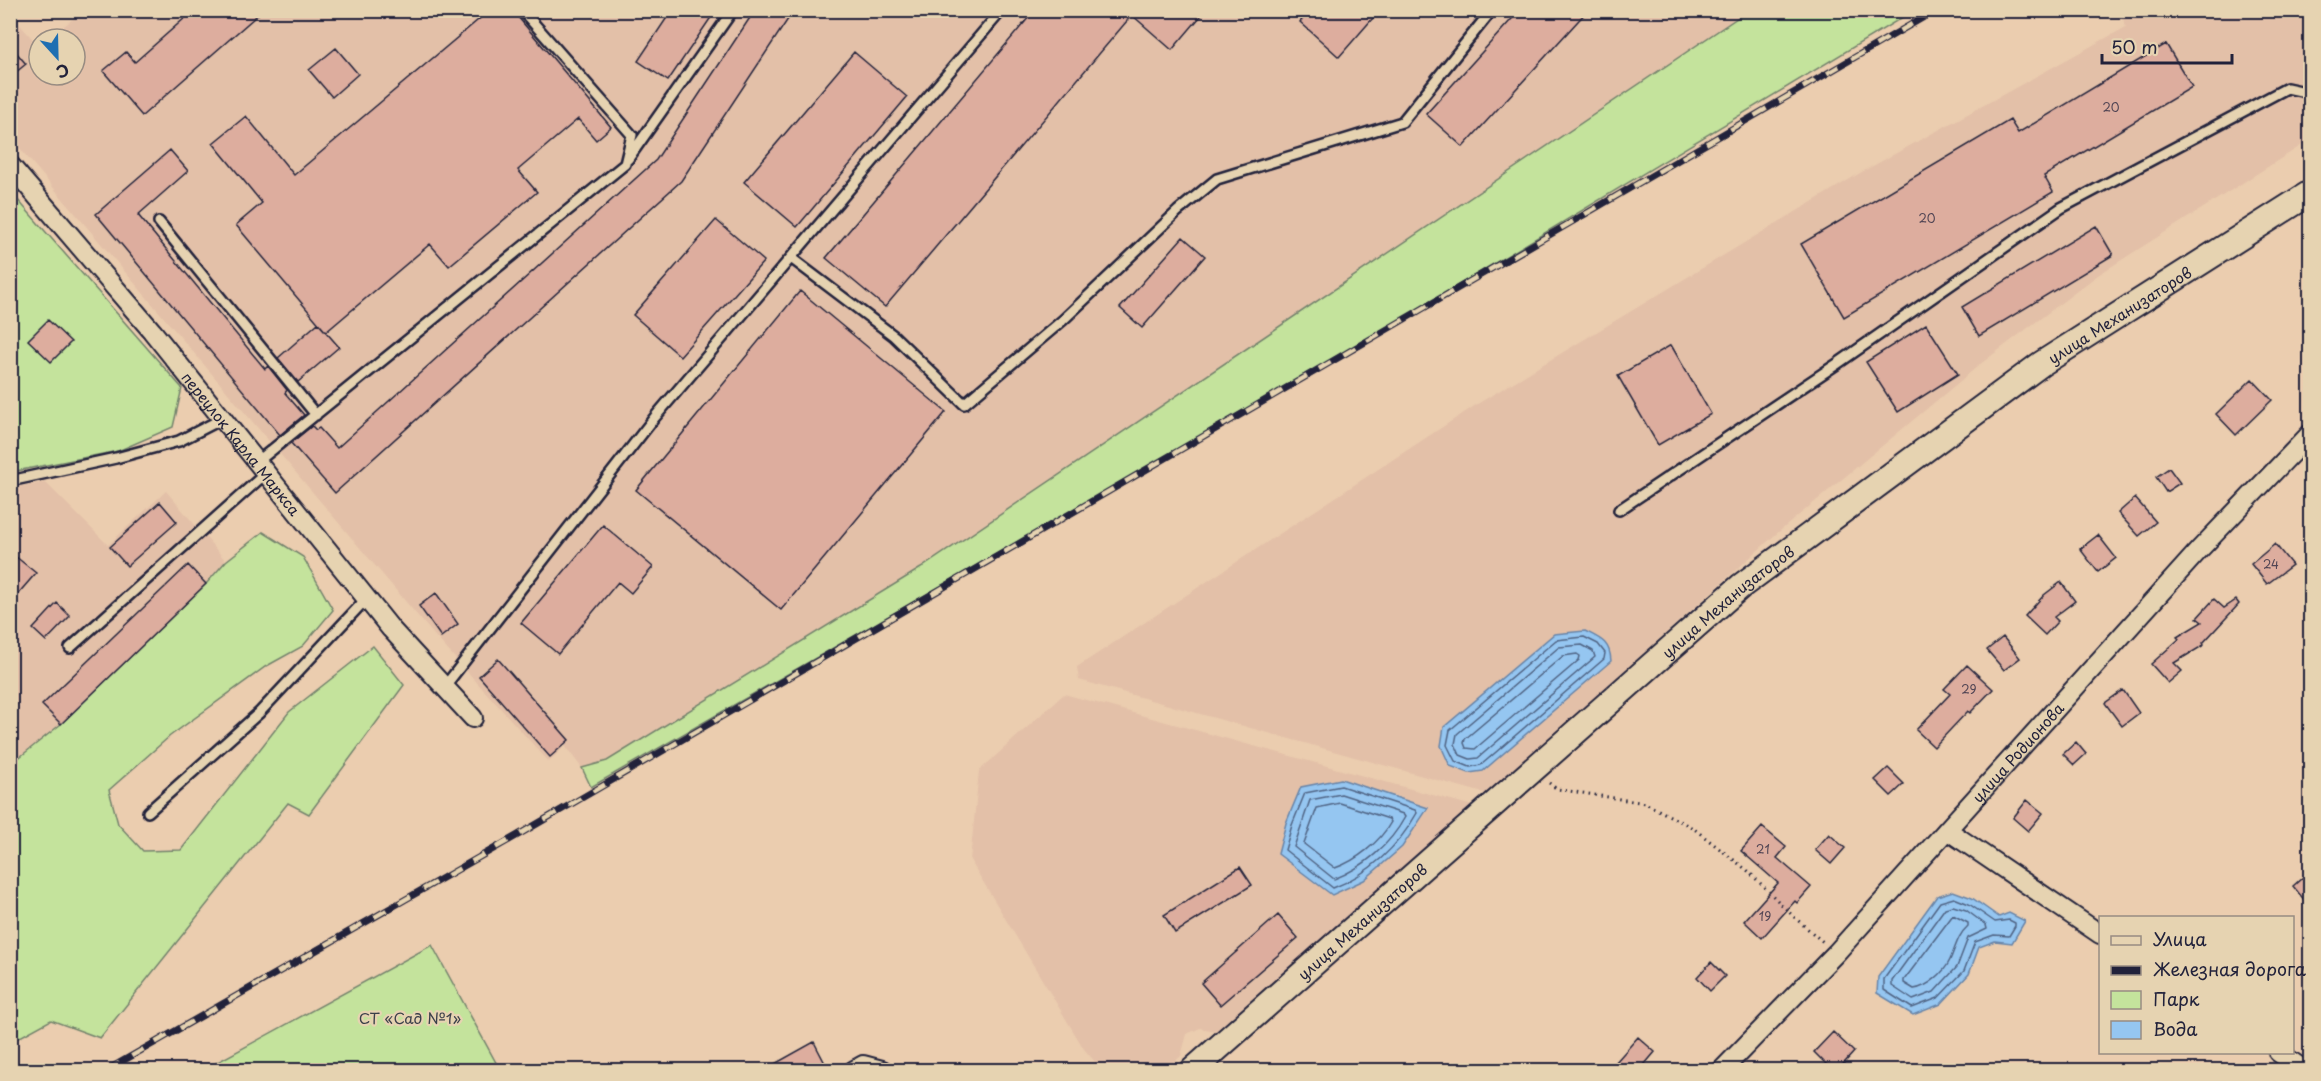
<svg xmlns="http://www.w3.org/2000/svg" width="2321" height="1081" viewBox="0 0 2321 1081" font-family="'Playpen Sans',sans-serif">
  <style>
    .built { fill: #e3c0a8 }
    .green { fill: #c4e39c; stroke: #73826c; stroke-width: 1.5 }
    .water { fill: #95c6f1; stroke: #6784a8; stroke-width: 1.5 }
    .lines { fill: none; stroke-linecap: round; stroke-linejoin: round }
    .shore { stroke: #506484; stroke-width: 1.5 }
    .building { fill: #ddad9e; stroke: #22223b; stroke-width: 1.5 }
    .lane-casing { stroke: #22223b; stroke-width: 14 }
    .street-casing { stroke: #22223b; stroke-width: 22 }
    .secondary-casing { stroke: #22223b; stroke-width: 28 }
    .path { stroke: #22223b; stroke-width: 3; stroke-dasharray: 1.5 4.5; stroke-linecap: butt }
    .lane { stroke: #e6d3b1; stroke-width: 9 }
    .street { stroke: #e6d3b1; stroke-width: 18 }
    .secondary { stroke: #e6d3b1; stroke-width: 24 }
    .rail-casing { stroke: #22223b; stroke-width: 7 }
    .rail { stroke: #e6d3b1; stroke-width: 4.5; stroke-dasharray: 14; stroke-linecap: butt }
    .labels { text-anchor: middle; dominant-baseline: central; stroke-width: 4.5; stroke-linejoin: round; paint-order: stroke }
    .number-label { font-size: 12px; fill: #514554 }
    .street-label { font-size: 15px; fill: #22223b; stroke: #e6d3b1 }
    .park-label { font-size: 15px; fill: #3a3f4a; stroke: #e6d3b1 }
  </style>
  <rect width="100%" height="100%" fill="#ebcdaf"/>
  <filter id="ink" filterUnits="userSpaceOnUse"><feTurbulence type="fractalNoise" baseFrequency=".0167" numOctaves="2"/><feDisplacementMap in="SourceGraphic" scale="12" xChannelSelector="R" yChannelSelector="G"/><feConvolveMatrix kernelMatrix="1 2 1 2 8 2 1 2 1" color-interpolation-filters="sRGB"/></filter>
  <g filter="url(#ink)">
    <path class="built" d="M 84,10 L 1749,11 L 921,568 L 607,761 L 582,768 L 565,746 L 549,762 L 435,636 L 11,138 L 10,14 L 39,46 L 39,75 L 75,75 L 75,39 L 48,39 Z
      M 2120,11 L 2310,11 L 2310,140 L 2098,275 L 1983,362 L 1775,535 L 1487,794 L 1079,680 L 1077,667 L 1479,403 L 1860,173 L 2126,27 Z
      M 45,482 L 108,545 L 166,491 L 226,561 L 206,584 L 61,724 L 11,764 L 11,488 Z
      M 1064,694 L 1473,806 L 1216,1031 L 1200,1028 L 1187,1034 L 1181,1056 L 1165,1070 L 1102,1070 L 1084,1049 L 970,860 L 979,771 Z"/>
    <path class="green" d="M 1749,10 L 1913,11 L 1329,363 L 591,787 L 582,768 L 607,761 L 921,568 Z
      M 10,191 L 182,388 L 173,427 L 118,451 L 11,472 Z
      M 263,532 L 303,557 L 333,610 L 303,646 L 265,667 L 170,736 L 109,790 L 118,824 L 143,851 L 181,850 L 289,712 L 373,646 L 404,685 L 309,814 L 288,803 L 100,1038 L 51,1020 L 11,1042 L 11,764 L 61,724 L 206,584 L 226,561 Z
      M 432,945 L 500,1070 L 203,1070 Z"/>
    <path class="water" d="M 1585,631 C 1601,639 1610,642 1611,661 L 1483,771 L 1469,773 L 1450,766 L 1441,746 L 1444,727 L 1554,634 Z
      M 1341,779 L 1428,808 L 1402,847 L 1364,880 L 1332,895 L 1278,854 L 1286,823 L 1301,787 Z
      M 1953,891 L 1972,898 L 1999,917 L 2009,913 L 2025,921 L 2012,943 L 1995,941 L 1979,947 L 1969,974 L 1941,1004 L 1913,1015 L 1877,993 L 1878,977 L 1937,896 Z"/>
    <g class="lines">
      <path class="shore" d="M 1584,637 L 1598,644 L 1605,653 L 1604,659 L 1481,765 L 1470,767 L 1455,761 L 1447,745 L 1450,730 L 1556,640 Z
        M 1582,645 L 1593,651 L 1595,657 L 1478,758 L 1470,759 L 1460,755 L 1455,744 L 1457,734 L 1559,647 Z
        M 1577,654 L 1580,656 L 1579,660 L 1475,749 L 1466,748 L 1464,743 L 1465,739 L 1563,656 Z
        M 1341,786 L 1415,810 L 1417,813 C 1398,847 1369,874 1333,888 L 1285,850 L 1292,825 L 1305,793 Z
        M 1341,794 L 1403,814 L 1405,817 C 1390,845 1363,868 1334,879 L 1294,847 L 1310,800 Z
        M 1340,803 L 1389,819 L 1391,822 C 1380,842 1356,861 1335,868 L 1304,844 L 1317,808 Z
        M 1954,898 L 1969,904 L 1995,922 L 2009,920 L 2015,923 L 2015,926 L 2009,936 L 1994,935 L 1975,942 L 1964,971 L 1938,998 L 1912,1008 L 1884,990 L 1884,979 L 1940,902 Z
        M 1953,906 L 1966,910 L 1986,925 L 1987,929 L 1968,938 L 1957,967 L 1934,992 L 1913,1000 L 1892,986 L 1892,981 L 1945,908 Z
        M 1953,915 L 1968,923 L 1968,926 C 1957,936 1956,947 1950,960 C 1944,973 1928,987 1914,989 L 1904,983 L 1904,980 Z"/>
    </g>
    <path class="building" d="M 194,10 L 263,10 L 142,116 L 103,71 L 126,52 L 135,62 Z
      M 490,10 L 512,10 L 611,127 L 596,140 L 578,119 L 518,170 L 537,192 L 449,266 L 430,244 L 326,332 L 236,225 L 262,203 L 213,143 L 246,116 L 294,175 Z
      M 672,10 L 716,10 L 668,81 L 638,61 Z
      M 755,10 L 794,10 L 681,181 L 335,493 L 291,443 L 312,426 L 316,430 L 319,428 L 337,448 L 656,160 Z
      M 1035,10 L 1206,10 L 1172,50 L 1132,15 L 885,307 L 826,258 Z
      M 1310,10 L 1380,10 L 1339,57 L 1300,22 Z
      M 1520,10 L 1588,10 L 1463,147 L 1426,114 Z
      M 2166,44 L 2192,87 L 2044,176 L 2053,192 L 1844,317 L 1801,244 L 2010,120 L 2018,133 Z
      M 10,45 L 26,64 L 10,77 Z
      M 336,48 L 358,74 L 332,97 L 309,70 Z
      M 854,52 L 907,97 L 797,227 L 744,182 Z
      M 170,150 L 188,171 L 138,215 L 265,369 L 268,366 L 287,390 L 285,393 L 304,415 L 280,435 L 96,214 Z
      M 716,220 L 764,261 L 680,356 L 633,315 Z
      M 2096,226 L 2113,255 L 1979,336 L 1962,307 Z
      M 1183,237 L 1205,256 L 1142,328 L 1120,308 Z
      M 800,291 L 946,412 L 781,610 L 636,490 Z
      M 48,320 L 71,342 L 51,362 L 28,340 Z
      M 318,323 L 339,347 L 298,382 L 278,358 Z
      M 1926,324 L 1958,374 L 1898,412 L 1866,362 Z
      M 1671,345 L 1711,414 L 1658,445 L 1618,376 Z
      M 2252,379 L 2272,400 L 2236,435 L 2216,414 Z
      M 2169,468 L 2180,483 L 2166,492 L 2156,477 Z
      M 2135,498 L 2156,522 L 2139,536 L 2118,513 Z
      M 160,502 L 177,522 L 127,566 L 110,547 Z
      M 603,525 L 653,567 L 631,593 L 618,582 L 558,654 L 521,623 Z
      M 2098,535 L 2116,558 L 2098,572 L 2080,549 Z
      M 2275,544 L 2292,565 L 2267,584 L 2251,564 Z
      M 10,552 L 36,573 L 10,603 Z
      M 188,565 L 206,584 L 61,724 L 42,705 Z
      M 2061,582 L 2075,601 L 2054,617 L 2058,621 L 2045,635 L 2025,616 L 2044,595 Z
      M 436,593 L 458,624 L 441,637 L 419,606 Z
      M 2214,599 L 2224,608 L 2236,600 L 2239,604 L 2203,643 L 2204,645 L 2174,663 L 2182,671 L 2168,683 L 2151,664 L 2179,639 L 2177,637 L 2202,622 L 2197,618 Z
      M 57,603 L 70,616 L 46,641 L 33,629 Z
      M 2003,637 L 2020,658 L 2004,670 L 1987,650 Z
      M 498,659 L 569,740 L 550,757 L 479,676 Z
      M 1967,665 L 1993,689 L 1970,713 L 1968,711 L 1934,747 L 1916,730 L 1950,694 L 1944,689 Z
      M 2123,690 L 2139,713 L 2122,726 L 2105,703 Z
      M 2076,742 L 2086,754 L 2074,765 L 2063,754 Z
      M 1888,768 L 1904,784 L 1891,796 L 1875,780 Z
      M 2027,800 L 2043,813 L 2028,831 L 2013,818 Z
      M 1762,827 L 1786,847 L 1777,858 L 1811,887 L 1797,903 L 1795,901 L 1762,938 L 1744,921 L 1778,883 L 1741,851 Z
      M 1829,834 L 1845,848 L 1831,864 L 1815,850 Z
      M 1240,867 L 1252,885 L 1175,933 L 1164,915 Z
      M 2310,871 L 2310,907 L 2293,886 Z
      M 1278,915 L 1298,938 L 1220,1005 L 1201,983 Z
      M 1711,962 L 1725,976 L 1710,991 L 1697,977 Z
      M 1833,1032 L 1854,1052 L 1837,1071 L 1833,1071 L 1814,1052 Z
      M 1638,1037 L 1655,1052 L 1639,1071 L 1608,1071 Z
      M 814,1042 L 829,1071 L 762,1071 Z"/>
    <g class="lines">
      <defs>
        <path id="lane" d="M 628,159 L 733,10
          M 159,222 L 316,415
          M 791,258 L 894,336 L 964,404 L 1063,320 L 1178,211 L 1217,179 L 1402,122 L 1492,10
          M 257,462 L 625,164 L 632,135 L 522,10
          M 10,481 L 116,458 L 179,441 L 222,419
          M 1619,510 L 1837,364 L 2061,208 L 2287,88 L 2310,93
          M 70,648 L 266,473
          M 445,686 L 655,417 L 1002,10
          M 148,812 L 259,713 L 367,598"/>
        <g id="street">
          <path id="s1" d="M 10,165 L 152,331 L 391,629 L 473,718"/>
          <path d="M 1947,830 L 2100,934"/>
          <path d="M 2278,1052 L 2304,1070"/>
          <path d="M 854,1070 L 863,1065 L 882,1070"/>
          <path id="s2" d="M 1722,1070 L 1836,953 L 2199,550 L 2310,434"/>
        </g>
        <g id="secondary">
          <path id="s3" d="M 1193,1070 L 1741,586 L 2041,364 L 2310,193"/>
        </g>
      </defs>
      <use href="#lane" class="lane-casing"/>
      <use href="#street" class="street-casing"/>
      <use href="#secondary" class="secondary-casing"/>
      <path class="path" d="M 1549,783 L 1557,789 L 1645,803 L 1693,828 L 1748,871 L 1794,917 L 1823,942"/>
      <use href="#lane" class="lane"/>
      <use href="#street" class="street"/>
      <use href="#secondary" class="secondary"/>
      <defs>
        <path id="rail" d="M 107,1070 L 518,835 L 1936,10"/>
      </defs>
      <use href="#rail" class="rail-casing"/>
      <use href="#rail" class="rail"/>
    </g>
  </g>
  <g class="labels">
    <g class="number-label">
      <text x="2111" y="107">20</text>
      <text x="1927" y="218">20</text>
      <text x="2271" y="564">24</text>
      <text x="1969" y="689">29</text>
      <text x="1763" y="849">21</text>
      <text x="1765" y="916">19</text>
    </g>
    <g class="street-label">
      <text stroke="none"><textPath href="#s3" startOffset="1197">улица Механизаторов</textPath></text>
      <text stroke="none"><textPath href="#s1" startOffset="362">переулок Карла Маркса</textPath></text>
      <text stroke="none"><textPath href="#s3" startOffset="711">улица Механизаторов</textPath></text>
      <text stroke="none"><textPath href="#s2" startOffset="434">улица Родионова</textPath></text>
      <text stroke="none"><textPath href="#s3" startOffset="225">улица Механизаторов</textPath></text>
    </g>
    <g class="park-label">
      <text x="410" y="1017">СТ «Сад №1»</text>
    </g>
  </g>
  <rect width="2321" height="1081" fill="none" stroke="#e6d3b1" stroke-width="36"/>
  <rect x="18" y="18" width="2285" height="1045" fill="none" stroke="#22223b" stroke-width="2" filter="url(#ink)"/>
  <rect x="2099" y="916" width="195" height="138" fill="#e6d3b1" stroke="#988c82" stroke-width="1.5"/>
  <rect x="2111" y="936" width="30" height="9" fill="#e6d3b1" stroke="#988c82" stroke-width="1.5"/>
  <text x="2153" y="946" font-size="18" fill="#22223b">Улица</text>
  <rect x="2111" y="966" width="30" height="9" fill="#22223b" stroke="#988c82" stroke-width="1.5"/>
  <text x="2153" y="976" font-size="18" fill="#22223b">Железная дорога</text>
  <rect x="2111" y="991" width="30" height="18" fill="#c4e39c" stroke="#988c82" stroke-width="1.5"/>
  <text x="2153" y="1006" font-size="18" fill="#22223b">Парк</text>
  <rect x="2111" y="1021" width="30" height="18" fill="#95c6f1" stroke="#988c82" stroke-width="1.5"/>
  <text x="2153" y="1036" font-size="18" fill="#22223b">Вода</text>
  <g transform="translate(57 57) rotate(158)"><circle r="28" fill="#e6d3b1" stroke="#988c82" stroke-width="1.5"/>
  <path d="M0-4.5L10 22L0 15L-10 22Z" fill="#1f6fb2"/>
  <text y="-9" font-size="16" font-weight="bold" text-anchor="middle" fill="#22223b">С</text>
  </g>
  <path d="M2102 54v9h130v-9" fill="none" stroke="#22223b" stroke-width="3"/>
  <text x="2111" y="54" font-size="18" fill="#22223b" stroke="#e6d3b1" stroke-width="4.5" paint-order="stroke">50 m</text>
</svg>
